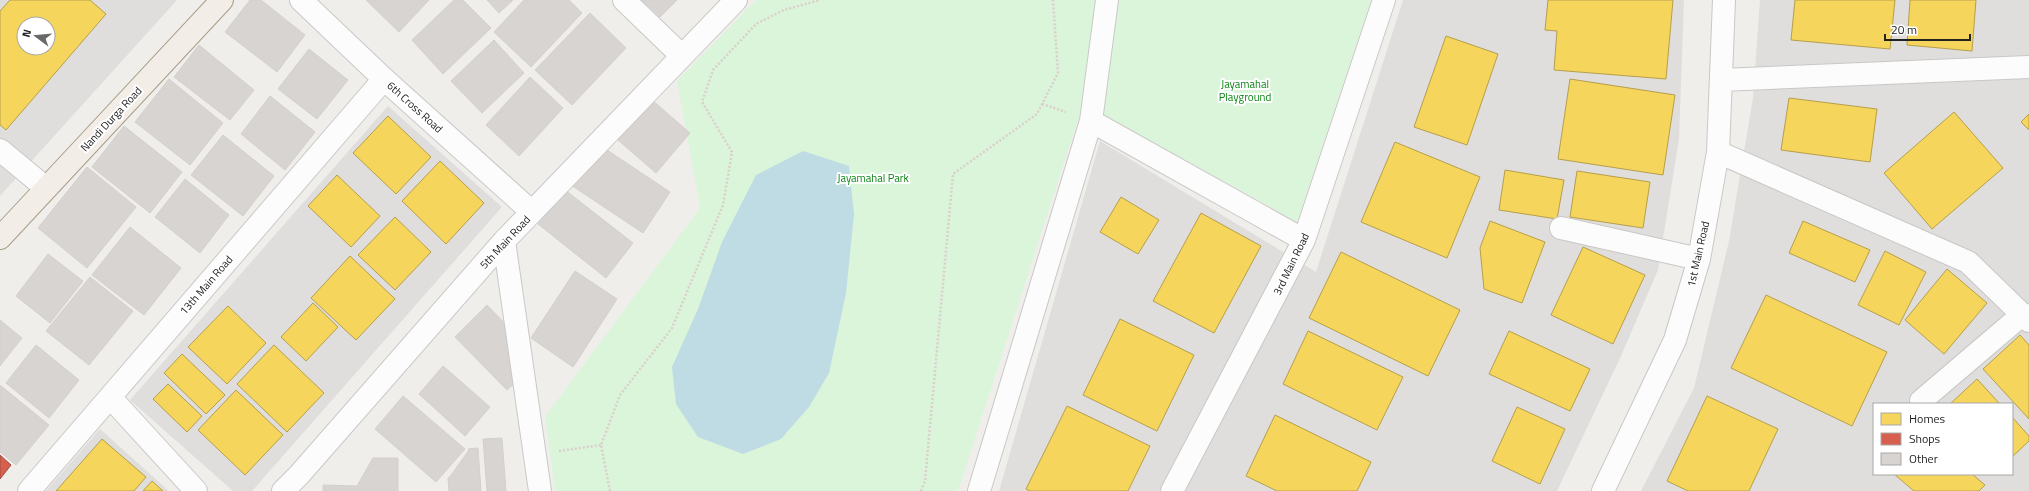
<svg xmlns="http://www.w3.org/2000/svg" width="2029" height="491" viewBox="0 0 2029 491" font-family="'Titillium Web',sans-serif">
  <style>
    .residential { fill: #dfdedc; fill-rule: evenodd }
    .park { fill: #daf5da }
    .water { fill: #bfdbe3 }
    .homes { fill: #f6d55c; stroke: #b69f4b; fill-rule: evenodd }
    .shops { fill: #d6604d; stroke: #a04d40 }
    .building { fill: #d7d4d2; stroke: #d3d0cc }
    .lines { fill: none; stroke-linecap: round; stroke-linejoin: round }
    .minor-casing { stroke: #c9c8c7; stroke-width: 24 }
    .major-casing { stroke: #a79c86; stroke-width: 24 }
    .path { stroke: #dccecd; stroke-width: 2.5; stroke-dasharray: 2 2; stroke-linecap: butt }
    .minor { stroke: #fdfcfc; stroke-width: 22 }
    .major { stroke: #f3ede7; stroke-width: 22 }
    .labels { text-anchor: middle; dominant-baseline: central; stroke-width: 4; stroke-linejoin: round; paint-order: stroke }
    .park-label { font-size: 11px; fill: #0c8416; stroke: #fff }
    .street-label { font-size: 11px; fill: #222; stroke: #fff }
  </style>
  <rect width="100%" height="100%" fill="#f0eeeb"/>
  <path class="residential" d="M 0,0 L 177,0 L 0,196 ZM 24,24 L 48,24 L 48,48 L 24,48 Z
    M 1403,0 L 1684,0 L 1679,139 L 1658,270 L 1621,356 L 1557,491 L 999,491 L 1100,141 L 1316,272 Z
    M 1760,0 L 2029,0 L 2029,491 L 1641,491 L 1694,388 L 1729,241 L 1753,98 ZM 1874,404 L 2012,404 L 2012,474 L 1874,474 Z
    M 388,106 L 502,207 L 252,491 L 233,491 L 130,400 Z
    M 100,429 L 169,491 L 46,491 Z"/>
  <path class="park" d="M 756,0 L 1096,0 L 1080,113 L 958,491 L 555,491 L 545,417 L 700,208 L 677,81 Z
    M 1119,0 L 1371,0 L 1297,222 L 1101,113 Z"/>
  <path class="water" d="M 803,151 L 849,166 L 854,214 L 846,293 L 829,373 L 809,407 L 781,439 L 743,454 L 698,437 L 676,404 L 672,367 L 698,309 L 722,242 L 756,175 Z"/>
  <path class="homes" d="M 10,0 L 90,0 L 106,14 L 6,130 L 0,125 L 0,11 ZM 24,24 L 48,24 L 48,48 L 24,48 Z
    M 1548,0 L 1673,0 L 1666,79 L 1554,70 L 1557,31 L 1545,30 Z
    M 1795,0 L 1895,0 L 1890,49 L 1791,40 Z
    M 1910,0 L 1976,0 L 1972,51 L 1907,45 Z
    M 1446,36 L 1498,54 L 1467,145 L 1414,127 Z
    M 1570,79 L 1675,95 L 1663,175 L 1558,159 Z
    M 1789,98 L 1877,109 L 1870,162 L 1781,150 Z
    M 1954,112 L 2003,168 L 1932,229 L 1884,173 Z
    M 2029,114 L 2029,130 L 2021,122 Z
    M 388,116 L 431,157 L 396,194 L 353,153 Z
    M 1395,142 L 1480,177 L 1447,258 L 1361,222 Z
    M 440,161 L 484,203 L 446,244 L 402,201 Z
    M 1505,170 L 1564,180 L 1557,219 L 1499,210 Z
    M 1577,171 L 1650,182 L 1643,228 L 1570,217 Z
    M 337,175 L 380,216 L 351,247 L 308,206 Z
    M 1121,197 L 1159,220 L 1138,254 L 1100,232 Z
    M 1201,213 L 1261,246 L 1214,333 L 1153,301 Z
    M 395,217 L 431,252 L 395,290 L 358,255 Z
    M 1490,221 L 1545,242 L 1522,303 L 1484,289 L 1480,248 Z
    M 1803,221 L 1870,250 L 1855,282 L 1789,253 Z
    M 1583,247 L 1645,275 L 1613,344 L 1551,315 Z
    M 1885,251 L 1926,272 L 1899,325 L 1858,305 Z
    M 1341,252 L 1460,310 L 1428,376 L 1309,318 Z
    M 350,256 L 395,299 L 356,340 L 311,298 Z
    M 1947,269 L 1987,303 L 1944,354 L 1905,320 Z
    M 1766,295 L 1887,352 L 1852,426 L 1731,368 Z
    M 313,303 L 338,327 L 306,361 L 281,337 Z
    M 228,306 L 266,343 L 227,384 L 188,347 Z
    M 1120,319 L 1194,355 L 1157,431 L 1083,395 Z
    M 1308,331 L 1403,377 L 1377,430 L 1283,384 Z
    M 1509,331 L 1590,369 L 1570,411 L 1489,374 Z
    M 2020,335 L 2029,345 L 2029,419 L 1983,369 Z
    M 274,345 L 324,393 L 287,432 L 237,384 Z
    M 182,354 L 225,395 L 206,414 L 164,373 Z
    M 1977,379 L 2000,404 L 1950,404 Z
    M 168,384 L 202,416 L 187,432 L 153,399 Z
    M 236,390 L 283,435 L 245,475 L 198,430 Z
    M 1707,396 L 1778,429 L 1749,491 L 1688,491 L 1667,481 Z
    M 1067,406 L 1150,446 L 1128,491 L 1030,491 L 1026,489 Z
    M 1517,407 L 1565,429 L 1540,484 L 1492,461 Z
    M 1275,415 L 1371,462 L 1357,491 L 1277,491 L 1246,476 Z
    M 2012,417 L 2029,436 L 2029,441 L 2012,457 Z
    M 102,439 L 146,477 L 134,491 L 56,491 Z
    M 1894,474 L 1972,474 L 1985,485 L 1979,491 L 1914,491 Z
    M 152,481 L 163,491 L 143,491 Z"/>
  <path class="shops" d="M 0,455 L 11,465 L 0,479 Z"/>
  <path class="building" d="M 250,0 L 261,0 L 305,35 L 277,72 L 225,32 Z
    M 366,0 L 429,0 L 399,32 Z
    M 454,0 L 463,0 L 491,28 L 443,74 L 412,40 Z
    M 487,0 L 513,0 L 499,13 Z
    M 524,0 L 569,0 L 582,13 L 531,67 L 494,32 Z
    M 642,0 L 677,0 L 660,17 Z
    M 590,13 L 626,48 L 572,105 L 535,70 Z
    M 494,40 L 524,73 L 482,113 L 451,81 Z
    M 199,45 L 254,90 L 230,120 L 174,77 Z
    M 309,49 L 348,80 L 317,119 L 278,89 Z
    M 530,77 L 563,108 L 519,156 L 486,125 Z
    M 169,79 L 223,123 L 190,165 L 135,122 Z
    M 270,96 L 315,132 L 285,170 L 241,134 Z
    M 652,100 L 690,133 L 656,173 L 618,140 Z
    M 124,126 L 182,172 L 150,213 L 92,167 Z
    M 223,135 L 274,176 L 243,216 L 191,175 Z
    M 598,144 L 670,192 L 643,233 L 571,185 Z
    M 87,167 L 136,207 L 87,268 L 38,228 Z
    M 185,179 L 229,215 L 200,253 L 155,217 Z
    M 565,190 L 633,243 L 606,278 L 538,224 Z
    M 130,227 L 181,268 L 144,315 L 92,275 Z
    M 48,254 L 83,281 L 50,323 L 16,296 Z
    M 575,271 L 617,299 L 573,367 L 531,338 Z
    M 90,277 L 133,311 L 89,365 L 46,331 Z
    M 487,305 L 515,334 L 517,381 L 507,390 L 455,337 Z
    M 0,320 L 22,338 L 0,366 Z
    M 36,345 L 79,380 L 49,418 L 6,383 Z
    M 443,366 L 490,407 L 465,436 L 419,394 Z
    M 0,385 L 49,425 L 16,465 L 0,452 Z
    M 403,396 L 465,449 L 436,482 L 375,429 Z
    M 502,438 L 506,491 L 487,491 L 483,439 Z
    M 478,448 L 481,491 L 449,491 L 448,478 L 449,478 L 469,450 L 468,449 Z
    M 373,458 L 398,458 L 398,491 L 323,491 L 323,485 L 357,486 Z"/>
  <g class="lines">
    <defs>
      <path id="minor" d="M 301,0 L 384,79 L 532,212
        M 624,0 L 682,56
        M 1721,80 L 2029,67
        M 1091,121 L 1304,240
        M 0,150 L 46,188
        M 1718,152 L 1968,262 L 2029,321
        M 1561,228 L 1699,259
        M 504,241 L 540,491
        M 110,397 L 196,491
        M 1921,401 L 2023,314
        M 29,491 L 384,79
        M 283,491 L 299,475 L 504,241 L 736,0
        M 979,491 L 1091,121 L 1107,0
        M 1172,491 L 1304,240 L 1384,0
        M 1603,491 L 1675,340 L 1699,259 L 1718,152 L 1724,0"/>
      <path id="major" d="M 0,238 L 222,0"/>
    </defs>
    <use href="#minor" class="minor-casing"/>
    <use href="#major" class="major-casing"/>
    <path class="path" d="M 1042,104 L 1066,112
      M 559,451 L 601,445
      M 610,491 L 601,445 L 620,395 L 672,328 L 723,205 L 732,152 L 702,102 L 713,70 L 756,24 L 784,10 L 820,0
      M 921,491 L 925,481 L 953,174 L 1037,114 L 1058,73 L 1053,0"/>
    <use href="#minor" class="minor"/>
    <use href="#major" class="major"/>
  </g>
  <g class="labels">
    <g class="park-label">
      <text x="1245" y="84">Jayamahal<tspan x="1245" dy="13">Playground</tspan></text>
      <text x="873" y="178">Jayamahal Park</text>
    </g>
    <g class="street-label">
      <text transform="translate(415 107) rotate(42)">6th Cross Road</text>
      <text transform="translate(111 119) rotate(-47)">Nandi Durga Road</text>
      <text transform="translate(505 242) rotate(-47)">5th Main Road</text>
      <text transform="translate(1698 254) rotate(-77)">1st Main Road</text>
      <text transform="translate(1291 264) rotate(-64)">3rd Main Road</text>
      <text transform="translate(206 285) rotate(-49)">13th Main Road</text>
    </g>
  </g>
  <rect x="1873" y="403" width="140" height="72" fill="#ffffff" stroke="#a7a7a7"/>
  <rect x="1881" y="413" width="20" height="12" fill="#f6d55c" stroke="#a7a7a7"/>
  <text x="1909" y="423" font-size="12" fill="#222222">Homes</text>
  <rect x="1881" y="433" width="20" height="12" fill="#d6604d" stroke="#a7a7a7"/>
  <text x="1909" y="443" font-size="12" fill="#222222">Shops</text>
  <rect x="1881" y="453" width="20" height="12" fill="#d7d4d2" stroke="#a7a7a7"/>
  <text x="1909" y="463" font-size="12" fill="#222222">Other</text>
  <g transform="translate(36 36) rotate(286)"><circle r="19" fill="#ffffff" stroke="#a7a7a7"/>
  <path d="M0-3L7 15L0 10L-7 15Z" fill="#6a6968"/>
  <text y="-6" font-size="11" font-weight="bold" text-anchor="middle" fill="#222222">N</text>
  </g>
  <path d="M1885 34v6h85v-6" fill="none" stroke="#222222" stroke-width="2"/>
  <text x="1891" y="34" font-size="12" fill="#222222" stroke="#ffffff" stroke-width="3" paint-order="stroke">20 m</text>
</svg>
